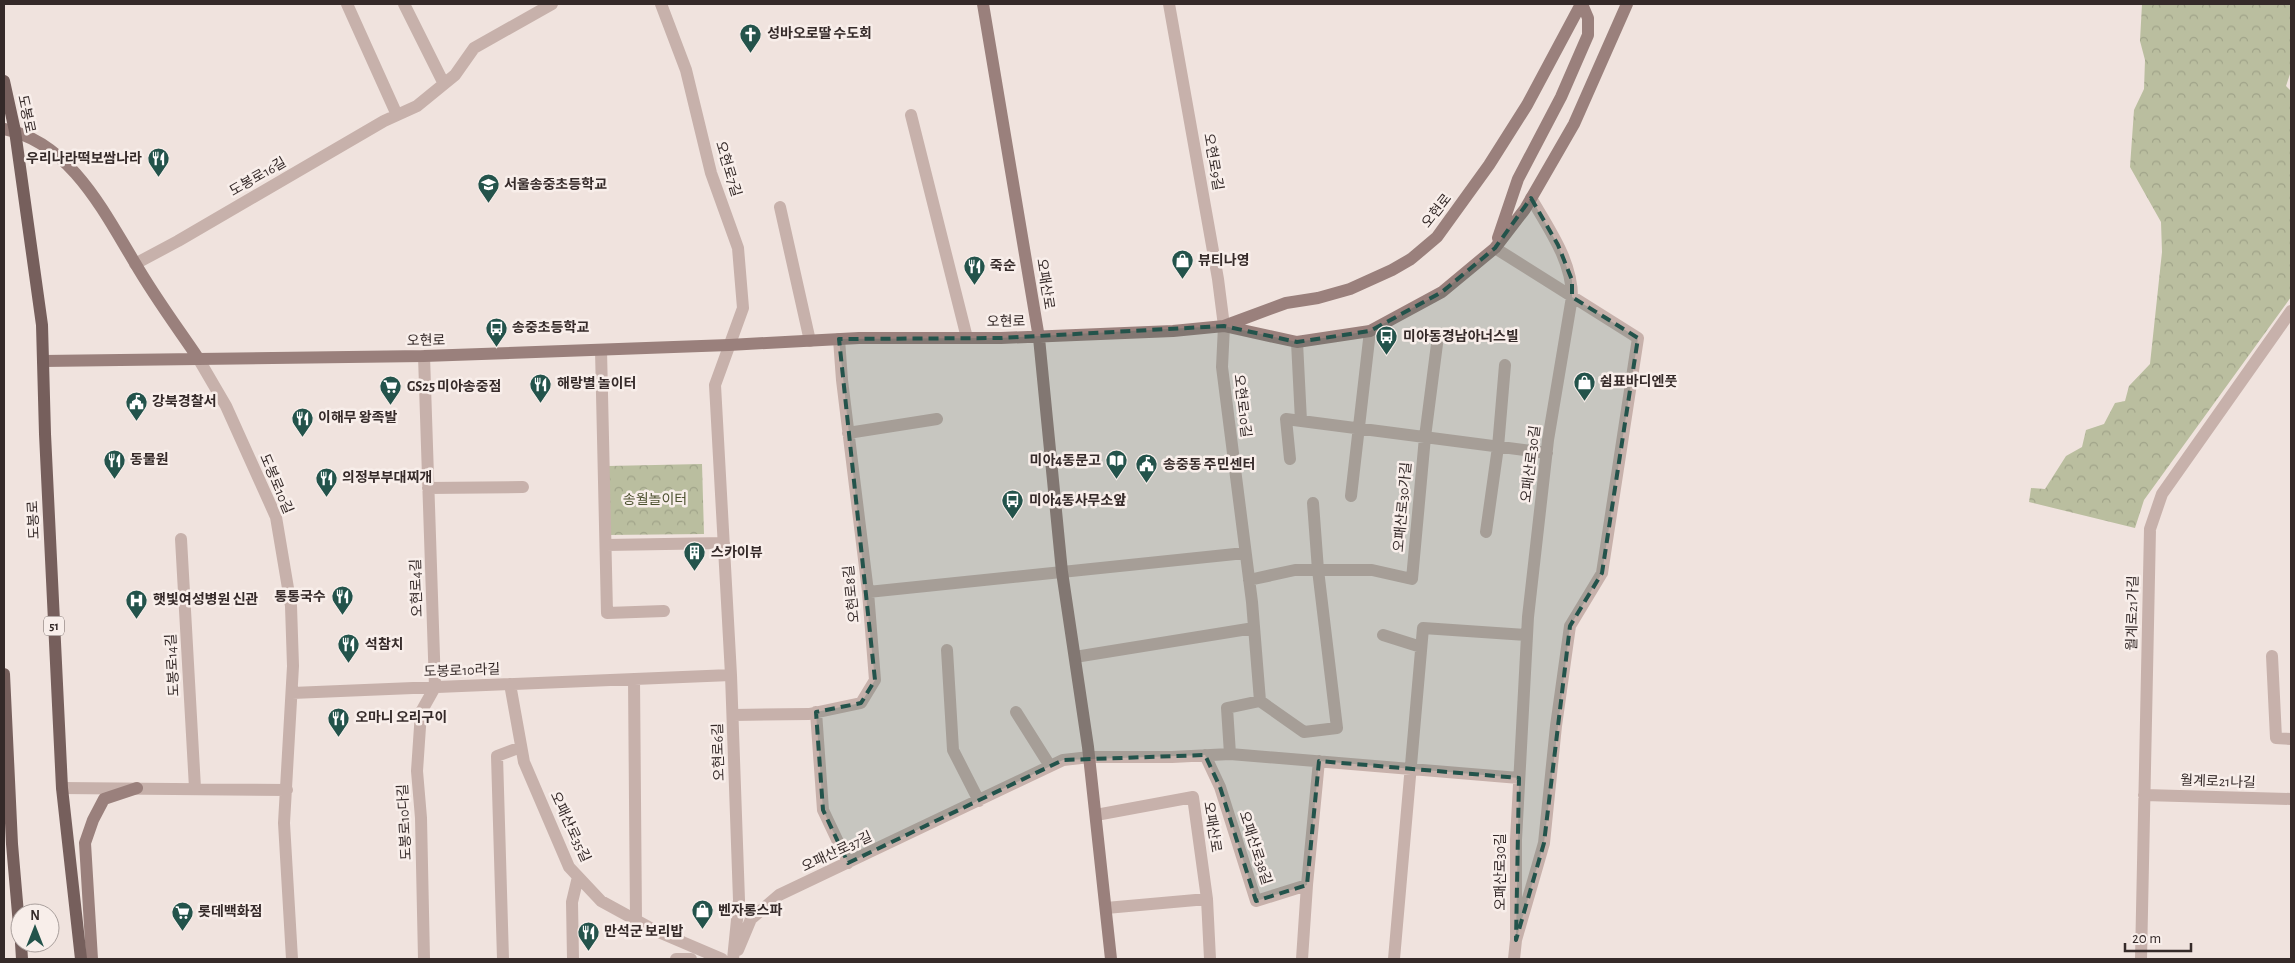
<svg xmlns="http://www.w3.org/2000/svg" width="2295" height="963" viewBox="0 0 2295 963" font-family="'Alegreya Sans','Noto Sans KR',sans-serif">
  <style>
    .forest { fill: url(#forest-crowns) }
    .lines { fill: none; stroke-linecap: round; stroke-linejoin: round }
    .street { stroke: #c7b1ab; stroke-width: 12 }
    .secondary { stroke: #9a807c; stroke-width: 12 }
    .primary { stroke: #765f5c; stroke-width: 12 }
    .marked { fill: #23534b; fill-opacity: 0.2; stroke: #23534b; stroke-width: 4; stroke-dasharray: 10 6; stroke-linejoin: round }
    .labels { text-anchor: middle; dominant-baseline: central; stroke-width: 5; stroke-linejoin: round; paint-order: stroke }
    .shield { fill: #f8eeea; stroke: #706563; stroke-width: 1 }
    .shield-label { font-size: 12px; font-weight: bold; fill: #352a29 }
    .poi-label { font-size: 14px; font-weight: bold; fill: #352a29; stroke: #f8eeea; text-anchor: start }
    .street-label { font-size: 14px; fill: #352a29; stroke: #f8eeea }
    .park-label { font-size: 14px; fill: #4c512f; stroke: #f8eeea }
  </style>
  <defs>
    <pattern id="forest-crowns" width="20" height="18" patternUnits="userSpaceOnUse" patternTransform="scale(1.25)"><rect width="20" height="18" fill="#babe9f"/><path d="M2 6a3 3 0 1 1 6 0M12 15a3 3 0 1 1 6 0" fill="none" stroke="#a0a389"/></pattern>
  </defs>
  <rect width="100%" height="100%" fill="#f0e3de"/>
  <path class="forest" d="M 2142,4 L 2291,4 L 2291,71 L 2286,86 L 2291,91 L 2291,297 L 2144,500 L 2135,528 L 2029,502 L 2031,488 L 2045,489 L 2066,456 L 2082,447 L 2086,430 L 2104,424 L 2115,403 L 2125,401 L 2129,386 L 2150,364 L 2162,252 L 2161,222 L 2130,167 L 2134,110 L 2144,89 L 2145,60 L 2140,41 Z
    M 702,464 L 704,534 L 607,535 L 608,466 Z"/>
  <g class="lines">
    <path class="street" d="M 347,4 L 397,115
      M 404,4 L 444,84
      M 661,4 L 686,70 L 711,173 L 738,248 L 743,308 L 715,385 L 731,675 L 739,900 L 733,959
      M 1169,4 L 1218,279 L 1224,326 L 1222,367 L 1252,602 L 1260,701 L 1227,708 L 1230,754
      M 911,115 L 967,338
      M 780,207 L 810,341
      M 1495,248 L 1638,338 L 1602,573 L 1570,626 L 1556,726 L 1544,843 L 1516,940
      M 135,264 L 178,241 L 384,121 L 417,106 L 455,75 L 474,48 L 552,4
      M 1297,342 L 1301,421
      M 601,350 L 607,613 L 664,611
      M 424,356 L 435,687 L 421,712 L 417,771 L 421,818 L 424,959
      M 198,358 L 226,406 L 276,517 L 291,606 L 293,666 L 284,823 L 292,959
      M 848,433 L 937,419
      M 1290,459 L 1286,419 L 1547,453
      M 428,488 L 523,487
      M 1351,496 L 1370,331
      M 1486,532 L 1498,447 L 1505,365
      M 181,539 L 195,788
      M 606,545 L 724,543
      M 1249,580 L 1295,570 L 1372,570 L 1412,579 L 1425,437 L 1437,344
      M 868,592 L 1245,553
      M 1383,635 L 1421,647
      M 947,650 L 953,750 L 979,801
      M 2272,656 L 2276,738 L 2291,739
      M 1075,657 L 1254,628
      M 634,679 L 636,921
      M 510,684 L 524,762 L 569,867 L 601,901 L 654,930 L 722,959
      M 292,693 L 731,675
      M 1260,701 L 1304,732 L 1337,728 L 1318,570 L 1313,503
      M 816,712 L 823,810 L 848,863
      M 1016,712 L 1050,766
      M 733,715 L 809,714 L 861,703 L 875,680 L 868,592 L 842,380 L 839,339
      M 1205,755 L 1220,787 L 1256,901 L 1307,885
      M 62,788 L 287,790
      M 2144,795 L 2291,799
      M 1096,815 L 1193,797 L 1207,899 L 1106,908
      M 1207,899 L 1210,959
      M 738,950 L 751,919 L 779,895 L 1063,760 L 1090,757 L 1172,757 L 1230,754 L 1519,778
      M 503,959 L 497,756 L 521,747
      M 573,959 L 572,902 L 578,877
      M 676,959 L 691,959
      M 1302,959 L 1307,885 L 1319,761
      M 1394,959 L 1423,628 L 1527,635
      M 1514,959 L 1516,940 L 1516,840 L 1528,617 L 1548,440 L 1572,297 C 1572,261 1549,229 1531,198
      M 2141,959 L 2150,529 L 2162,494 L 2291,311"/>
    <path class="secondary" d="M 983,4 L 1039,338 L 1062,572 L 1088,747 L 1111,959
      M 4,129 C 70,142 104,212 135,263 C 154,296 177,327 198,358
      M 1498,238 L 1518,179 L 1561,97 L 1588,35 L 1588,18 L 1582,4
      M 1224,326 L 1297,342 L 1370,331 L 1442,292 L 1495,248 L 1525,209 L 1574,124 L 1627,4
      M 43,361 L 424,356 L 729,345 L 859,338 L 1001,338 L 1173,331 L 1224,326 L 1286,303 L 1318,298 L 1350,289 L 1392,270 L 1411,259 L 1437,237 L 1489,165 L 1527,105 L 1581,4
      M 92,959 L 85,843 L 93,820 L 104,799 L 137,788"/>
    <path class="primary" d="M 4,81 L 15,131 L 42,325 L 45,434 L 62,788 L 81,959
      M 4,674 L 12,844 L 20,937
      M 21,943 L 22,959"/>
  </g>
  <path class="marked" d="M 1531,198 L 1558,245 L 1572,280 L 1572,297 L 1638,338 L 1602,573 L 1570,626 L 1544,843 L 1516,940 L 1519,778 L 1319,761 L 1307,885 L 1256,901 L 1220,787 L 1205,755 L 1063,760 L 848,863 L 823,810 L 816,712 L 861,703 L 875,680 L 839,339 L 1001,338 L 1224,326 L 1297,342 L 1370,331 L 1442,292 L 1495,248 Z"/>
  <defs>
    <symbol id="church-pin" viewBox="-11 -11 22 30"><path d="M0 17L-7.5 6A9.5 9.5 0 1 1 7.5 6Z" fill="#23534b" stroke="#f8eeea"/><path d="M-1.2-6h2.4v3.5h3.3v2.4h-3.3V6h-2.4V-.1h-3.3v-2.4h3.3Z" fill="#fff"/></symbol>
    <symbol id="restaurant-pin" viewBox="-11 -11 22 30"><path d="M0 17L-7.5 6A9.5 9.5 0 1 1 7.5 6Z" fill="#23534b" stroke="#f8eeea"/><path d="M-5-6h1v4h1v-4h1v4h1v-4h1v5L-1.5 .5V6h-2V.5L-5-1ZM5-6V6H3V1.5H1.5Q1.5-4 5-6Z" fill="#fff"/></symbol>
    <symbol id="school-pin" viewBox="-11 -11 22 30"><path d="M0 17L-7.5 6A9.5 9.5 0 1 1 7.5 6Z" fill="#23534b" stroke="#f8eeea"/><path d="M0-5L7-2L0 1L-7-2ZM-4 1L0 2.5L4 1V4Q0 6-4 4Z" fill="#fff"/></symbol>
    <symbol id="shop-pin" viewBox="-11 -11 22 30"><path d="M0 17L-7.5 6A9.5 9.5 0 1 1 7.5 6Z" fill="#23534b" stroke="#f8eeea"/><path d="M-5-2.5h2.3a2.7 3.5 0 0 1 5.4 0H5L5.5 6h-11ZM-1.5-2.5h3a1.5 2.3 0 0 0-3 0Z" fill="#fff"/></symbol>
    <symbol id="bus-pin" viewBox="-11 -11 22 30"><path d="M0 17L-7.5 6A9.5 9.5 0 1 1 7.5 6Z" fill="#23534b" stroke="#f8eeea"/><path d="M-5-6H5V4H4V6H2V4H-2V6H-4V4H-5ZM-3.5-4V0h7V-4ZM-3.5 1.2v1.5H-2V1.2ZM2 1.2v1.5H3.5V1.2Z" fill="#fff"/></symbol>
    <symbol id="supermarket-pin" viewBox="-11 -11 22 30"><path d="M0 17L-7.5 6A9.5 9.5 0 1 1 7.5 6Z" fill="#23534b" stroke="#f8eeea"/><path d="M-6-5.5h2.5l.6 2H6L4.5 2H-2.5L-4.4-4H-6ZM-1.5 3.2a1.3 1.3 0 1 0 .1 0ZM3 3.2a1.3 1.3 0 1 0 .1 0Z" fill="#fff"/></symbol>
    <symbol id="civic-pin" viewBox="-11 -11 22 30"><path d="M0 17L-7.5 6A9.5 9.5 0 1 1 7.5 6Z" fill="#23534b" stroke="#f8eeea"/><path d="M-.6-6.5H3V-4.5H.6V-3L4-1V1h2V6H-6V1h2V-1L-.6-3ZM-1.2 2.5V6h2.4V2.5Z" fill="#fff"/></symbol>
    <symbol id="library-pin" viewBox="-11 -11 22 30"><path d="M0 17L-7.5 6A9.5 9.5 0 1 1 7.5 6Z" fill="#23534b" stroke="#f8eeea"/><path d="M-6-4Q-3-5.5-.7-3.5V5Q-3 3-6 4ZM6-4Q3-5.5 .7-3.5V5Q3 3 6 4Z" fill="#fff"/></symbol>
    <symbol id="building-pin" viewBox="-11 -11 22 30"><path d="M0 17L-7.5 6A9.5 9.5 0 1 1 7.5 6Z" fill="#23534b" stroke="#f8eeea"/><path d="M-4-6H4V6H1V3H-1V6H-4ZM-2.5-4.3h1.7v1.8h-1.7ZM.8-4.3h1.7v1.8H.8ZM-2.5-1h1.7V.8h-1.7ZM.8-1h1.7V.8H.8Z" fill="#fff"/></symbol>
    <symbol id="hospital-pin" viewBox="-11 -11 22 30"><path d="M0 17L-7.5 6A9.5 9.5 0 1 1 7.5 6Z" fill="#23534b" stroke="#f8eeea"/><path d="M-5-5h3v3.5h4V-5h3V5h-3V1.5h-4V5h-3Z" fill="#fff"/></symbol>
  </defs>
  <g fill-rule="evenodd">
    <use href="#church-pin" x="738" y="22" width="25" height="34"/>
    <use href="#restaurant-pin" x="146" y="146" width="25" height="34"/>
    <use href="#school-pin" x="476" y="172" width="25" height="34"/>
    <use href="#shop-pin" x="1170" y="248" width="25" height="34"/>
    <use href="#restaurant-pin" x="962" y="254" width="25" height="34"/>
    <use href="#bus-pin" x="484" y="316" width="25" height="34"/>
    <use href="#bus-pin" x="1374" y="324" width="25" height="34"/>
    <use href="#shop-pin" x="1572" y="370" width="25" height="34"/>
    <use href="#restaurant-pin" x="528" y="372" width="25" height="34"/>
    <use href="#supermarket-pin" x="378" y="374" width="25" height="34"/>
    <use href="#civic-pin" x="124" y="390" width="25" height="34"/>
    <use href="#restaurant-pin" x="290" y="406" width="25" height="34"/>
    <use href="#restaurant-pin" x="102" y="448" width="25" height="34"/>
    <use href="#library-pin" x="1104" y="448" width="25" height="34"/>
    <use href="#civic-pin" x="1134" y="452" width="25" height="34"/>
    <use href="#restaurant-pin" x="314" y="466" width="25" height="34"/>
    <use href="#bus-pin" x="1000" y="488" width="25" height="34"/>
    <use href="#building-pin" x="682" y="540" width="25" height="34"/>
    <use href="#restaurant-pin" x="330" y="584" width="25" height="34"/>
    <use href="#hospital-pin" x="124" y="588" width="25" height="34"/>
    <use href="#restaurant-pin" x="336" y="632" width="25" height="34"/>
    <use href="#restaurant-pin" x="326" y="706" width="25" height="34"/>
    <use href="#shop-pin" x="690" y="898" width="25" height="34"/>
    <use href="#supermarket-pin" x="170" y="900" width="25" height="34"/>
    <use href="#restaurant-pin" x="576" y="920" width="25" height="34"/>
  </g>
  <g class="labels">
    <rect class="shield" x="44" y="616.5" width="20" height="19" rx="4"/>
    <g class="shield-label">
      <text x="54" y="626">51</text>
    </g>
    <g class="poi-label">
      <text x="767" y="34">성바오로딸 수도회</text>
      <text x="142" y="159" text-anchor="end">우리나라떡보쌈나라</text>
      <text x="504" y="185">서울송중초등학교</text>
      <text x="1198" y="261">뷰티나영</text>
      <text x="990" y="266">죽순</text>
      <text x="512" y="328">송중초등학교</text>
      <text x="1403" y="337">미아동경남아너스빌</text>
      <text x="1600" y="382">쉼표바디엔풋</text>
      <text x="557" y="384">해랑별 놀이터</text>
      <text x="407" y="387">GS25 미아송중점</text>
      <text x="152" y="402">강북경찰서</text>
      <text x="318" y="418">이해무 왕족발</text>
      <text x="130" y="460">동물원</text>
      <text x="1101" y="461" text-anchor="end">미아4동문고</text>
      <text x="1163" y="465">송중동 주민센터</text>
      <text x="342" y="478">의정부부대찌개</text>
      <text x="1029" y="501">미아4동사무소앞</text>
      <text x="711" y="553">스카이뷰</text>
      <text x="326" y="597" text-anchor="end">통통국수</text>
      <text x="153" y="600">햇빛여성병원 신관</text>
      <text x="365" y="645">석참치</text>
      <text x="355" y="718">오마니 오리구이</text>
      <text x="718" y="911">벤자롱스파</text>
      <text x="198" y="912">롯데백화점</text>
      <text x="604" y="932">만석군 보리밥</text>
    </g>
    <g class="street-label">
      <text transform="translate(26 114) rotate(78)">도봉로</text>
      <text transform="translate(1213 162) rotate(80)">오현로9길</text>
      <text transform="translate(728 169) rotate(73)">오현로7길</text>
      <text transform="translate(258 177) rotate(-30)">도봉로16길</text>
      <text transform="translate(1437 211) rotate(-52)">오현로</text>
      <text transform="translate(1045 284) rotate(81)">오패산로</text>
      <text transform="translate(1006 322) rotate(-1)">오현로</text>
      <text transform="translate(426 341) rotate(-1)">오현로</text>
      <text transform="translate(1242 406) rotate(83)">오현로10길</text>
      <text transform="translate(1531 464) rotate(-83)">오패산로30길</text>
      <text transform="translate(276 484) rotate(67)">도봉로10길</text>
      <text transform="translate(1403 507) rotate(-85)">오패산로30가길</text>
      <text transform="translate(34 520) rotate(-93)">도봉로</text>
      <text transform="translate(417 588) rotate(-92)">오현로4길</text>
      <text transform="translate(852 594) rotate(-96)">오현로8길</text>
      <text transform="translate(2133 613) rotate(-89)">월계로21가길</text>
      <text transform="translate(173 665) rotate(-93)">도봉로14길</text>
      <text transform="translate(462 671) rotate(-2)">도봉로10라길</text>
      <text transform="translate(719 752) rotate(-92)">오현로6길</text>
      <text transform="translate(2218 782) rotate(2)">월계로21나길</text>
      <text transform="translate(405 822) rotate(-93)">도봉로10다길</text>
      <text transform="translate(570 827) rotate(65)">오패산로35길</text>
      <text transform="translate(1212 827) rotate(81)">오패산로</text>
      <text transform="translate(1255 848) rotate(72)">오패산로38길</text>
      <text transform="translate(837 852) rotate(-25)">오패산로37길</text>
      <text transform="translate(1501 872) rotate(-90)">오패산로30길</text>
    </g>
    <g class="park-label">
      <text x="655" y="500">송월놀이터</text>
    </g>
  </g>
  <rect width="2295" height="963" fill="none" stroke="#352a29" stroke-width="10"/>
  <g transform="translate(35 928)"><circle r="24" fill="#f8eeea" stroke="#aaa09d"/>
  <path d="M0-4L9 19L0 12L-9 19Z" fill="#23534b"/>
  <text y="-8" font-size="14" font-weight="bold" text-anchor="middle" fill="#352a29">N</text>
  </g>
  <path d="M2125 943v8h66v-8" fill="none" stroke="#352a29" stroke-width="2.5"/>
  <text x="2132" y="943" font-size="15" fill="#352a29" stroke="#f8eeea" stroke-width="4" paint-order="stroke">20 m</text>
</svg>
